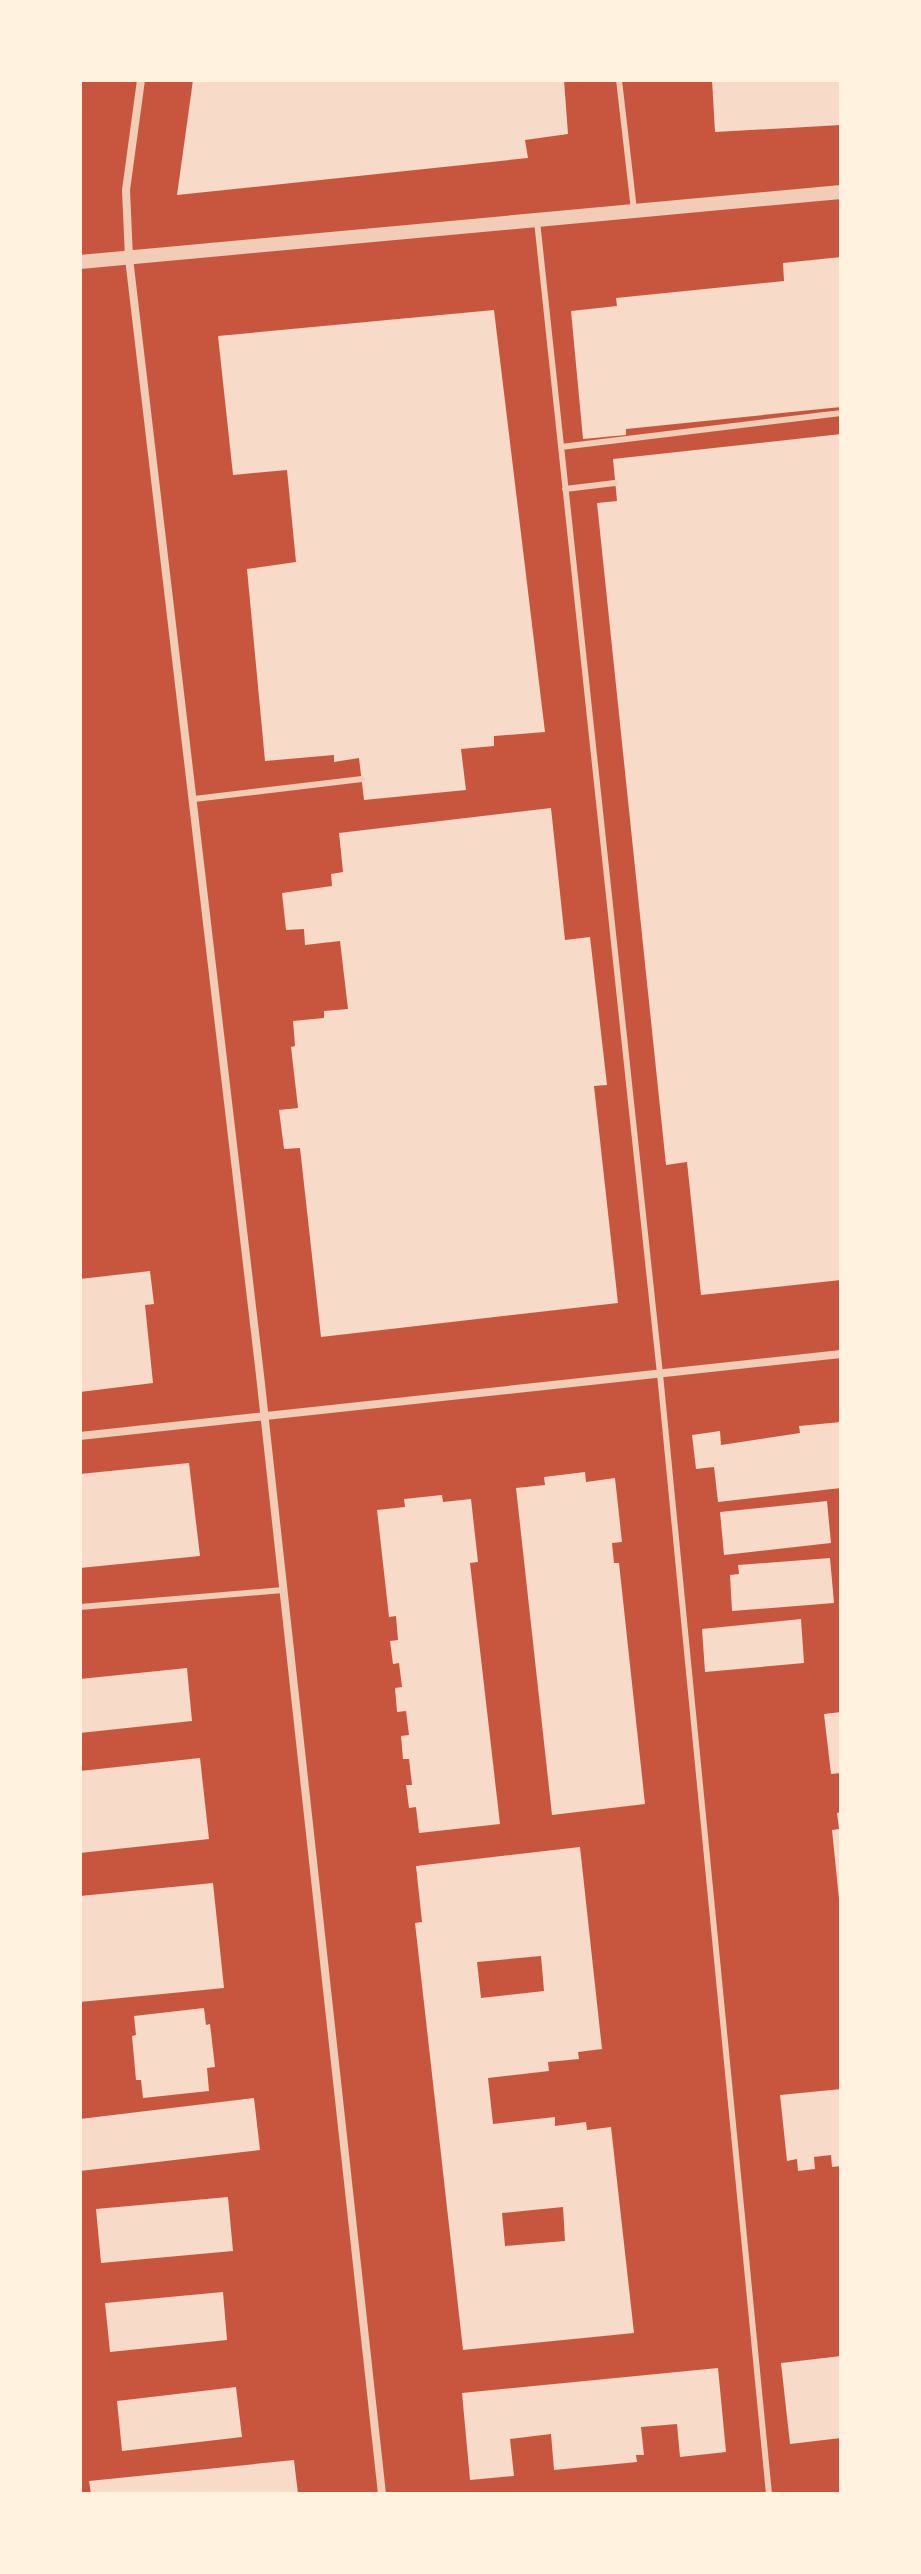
<svg xmlns="http://www.w3.org/2000/svg" width="921" height="2574" viewBox="0 0 921 2574" font-family="'Noto Sans',sans-serif">
  <style>
    .building { fill: #f7dbc8; fill-rule: evenodd }
    .lines { fill: none; stroke-linecap: round; stroke-linejoin: round }
    .service { stroke: #f1ccb7; stroke-width: 6 }
    .minor { stroke: #f1ccb7; stroke-width: 8 }
    .tertiary { stroke: #f1ccb7; stroke-width: 14 }
  </style>
  <rect width="100%" height="100%" fill="#c8553d"/>
  <path class="building" d="M 193,80 L 564,80 L 568,134 L 525,140 L 528,158 L 177,195 Z
    M 712,80 L 841,80 L 841,125 L 715,132 Z
    M 841,257 L 841,407 L 626,429 L 626,435 L 583,439 L 571,311 L 617,306 L 616,298 L 784,281 L 783,263 Z
    M 494,310 L 545,732 L 494,736 L 494,746 L 461,749 L 466,790 L 364,800 L 359,758 L 334,762 L 334,755 L 265,761 L 247,569 L 296,562 L 287,470 L 233,475 L 218,336 Z
    M 841,434 L 841,1280 L 701,1295 L 687,1162 L 666,1165 L 597,503 L 617,501 L 613,459 Z
    M 551,808 L 565,940 L 590,937 L 607,1085 L 594,1086 L 618,1303 L 321,1337 L 300,1148 L 284,1149 L 279,1110 L 298,1108 L 291,1047 L 295,1046 L 293,1021 L 324,1018 L 324,1011 L 348,1009 L 340,941 L 305,945 L 304,929 L 286,930 L 282,893 L 332,886 L 331,874 L 343,872 L 339,833 Z
    M 150,1271 L 154,1304 L 145,1305 L 153,1383 L 80,1392 L 80,1279 Z
    M 841,1422 L 841,1488 L 718,1502 L 714,1467 L 696,1469 L 692,1435 L 720,1431 L 721,1445 L 800,1433 L 799,1426 Z
    M 189,1463 L 200,1556 L 80,1568 L 80,1474 Z
    M 585,1472 L 586,1482 L 615,1478 L 622,1542 L 612,1543 L 614,1563 L 619,1563 L 645,1804 L 552,1815 L 516,1488 L 545,1485 L 544,1477 Z
    M 442,1495 L 443,1502 L 471,1499 L 478,1562 L 470,1563 L 500,1824 L 419,1833 L 416,1807 L 409,1808 L 406,1785 L 412,1785 L 409,1759 L 403,1759 L 401,1736 L 409,1735 L 406,1711 L 397,1712 L 395,1688 L 402,1687 L 399,1663 L 393,1664 L 390,1641 L 398,1640 L 396,1616 L 389,1617 L 377,1510 L 405,1507 L 404,1499 Z
    M 827,1501 L 831,1543 L 724,1555 L 720,1512 Z
    M 830,1558 L 834,1603 L 732,1611 L 730,1575 L 739,1574 L 738,1565 Z
    M 801,1619 L 804,1663 L 705,1672 L 702,1629 Z
    M 187,1668 L 192,1721 L 80,1733 L 80,1679 Z
    M 841,1712 L 841,1773 L 831,1774 L 824,1714 Z
    M 200,1758 L 209,1839 L 80,1853 L 80,1771 Z
    M 841,1812 L 841,1899 L 839,1899 L 832,1830 L 839,1829 L 837,1813 Z
    M 580,1847 L 602,2049 L 578,2052 L 579,2059 L 548,2062 L 549,2071 L 488,2078 L 493,2124 L 555,2117 L 555,2126 L 586,2122 L 587,2130 L 611,2127 L 634,2333 L 463,2350 L 415,1923 L 422,1922 L 416,1866 ZM 541,1956 L 544,1991 L 481,1998 L 477,1962 ZM 563,2207 L 565,2241 L 505,2246 L 502,2213 Z
    M 213,1883 L 224,1988 L 80,2002 L 80,1896 Z
    M 204,2008 L 206,2025 L 210,2024 L 215,2067 L 207,2068 L 209,2091 L 143,2098 L 141,2080 L 136,2080 L 132,2036 L 136,2035 L 134,2016 Z
    M 841,2089 L 841,2166 L 832,2167 L 831,2155 L 814,2157 L 815,2169 L 798,2171 L 797,2159 L 787,2161 L 780,2095 Z
    M 254,2098 L 260,2150 L 80,2171 L 80,2119 Z
    M 228,2197 L 233,2251 L 101,2263 L 96,2209 Z
    M 223,2292 L 227,2340 L 110,2352 L 105,2303 Z
    M 841,2356 L 841,2438 L 790,2444 L 781,2363 Z
    M 718,2368 L 726,2452 L 680,2457 L 677,2424 L 641,2427 L 644,2455 L 636,2455 L 637,2462 L 554,2470 L 551,2434 L 510,2439 L 514,2476 L 470,2480 L 462,2393 Z
    M 236,2387 L 242,2437 L 122,2451 L 117,2401 Z
    M 294,2460 L 298,2494 L 91,2494 L 89,2481 Z"/>
  <g class="lines">
    <path class="service" d="M 619,80 L 634,210
      M 537,221 L 660,1374 L 769,2494
      M 561,447 L 841,413
      M 565,489 L 615,483
      M 194,799 L 362,779
      M 80,1607 L 283,1590"/>
    <path class="minor" d="M 141,80 L 126,190 L 129,258 L 260,1375 L 382,2494
      M 80,1436 L 841,1354"/>
    <path class="tertiary" d="M 80,262 L 841,192"/>
  </g>
  <rect width="921" height="2574" fill="none" stroke="#fff3e0" stroke-width="164"/>
</svg>
